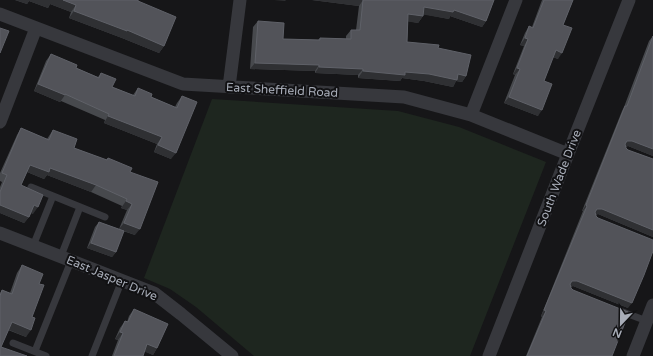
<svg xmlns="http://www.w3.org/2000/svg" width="653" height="356" viewBox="0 0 653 356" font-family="'Varela Round',sans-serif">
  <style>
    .green { fill: #1e261f }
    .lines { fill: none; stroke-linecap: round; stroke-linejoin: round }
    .lane { stroke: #37383d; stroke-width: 7 }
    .street { stroke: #37383d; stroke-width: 13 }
    .wall { fill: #47494d }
    .shaded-wall { fill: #2f3033 }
    .building { fill: #525359; stroke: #5f6168 }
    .labels { text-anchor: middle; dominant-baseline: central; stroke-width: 4; stroke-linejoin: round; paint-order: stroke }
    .street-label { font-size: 12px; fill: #a8adb8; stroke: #111113 }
  </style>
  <rect width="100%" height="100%" fill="#161618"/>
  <path class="green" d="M 212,99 L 398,111 L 459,127 L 546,162 L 470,356 L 254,356 L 196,307 L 170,289 L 144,278 Z"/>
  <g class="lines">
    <path class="lane" d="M 31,187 L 105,217
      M 33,246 L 53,196
      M 61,256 L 80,207
      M 620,311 L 647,321
      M 13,343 L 46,356
      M 35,351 L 71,261
      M 92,356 L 122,280"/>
    <path class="street" d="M 0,14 L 183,84 L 404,97 L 471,115 L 568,154
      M 229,87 L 240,0
      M 471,115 L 516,0
      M 0,122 L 36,28
      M 0,233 L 154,293 L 181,314 L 232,356
      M 489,356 L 568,154 L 629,0
      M 633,356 L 653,305"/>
  </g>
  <path class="wall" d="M 15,0 L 138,1 L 164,46 L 159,53 L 122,38 L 69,18 L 71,12 L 50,4 L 48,8 L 29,1 L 27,4 Z
    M 312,0 L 494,0 L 486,21 L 482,27 L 450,16 L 449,19 L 423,14 L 423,16 L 418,23 L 408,21 L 407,42 L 438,48 L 466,76 L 462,82 L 456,81 L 453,87 L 424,81 L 402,78 L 400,81 L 358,78 L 358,75 L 315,73 L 315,71 L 250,69 L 253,27 L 258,21 L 283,39 L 318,40 L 320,38 L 346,39 L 346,36 L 351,30 L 356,30 L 359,6 Z
    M 542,0 L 573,0 L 563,25 L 558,59 L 553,57 L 544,81 L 538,116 L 504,103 L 515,75 L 513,74 L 524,46 L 520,45 L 525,33 L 529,26 L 532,27 Z
    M 653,36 L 653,156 L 628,146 L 626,147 L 626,148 L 628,150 L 653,159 L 653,237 L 598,214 L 596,215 L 628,308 L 573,286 L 571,287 L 571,288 L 612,356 L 526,356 L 542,317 L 541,316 L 583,211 L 582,211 L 622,111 L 624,107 L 649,41 Z
    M 51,54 L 76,68 L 98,77 L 101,73 L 112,87 L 133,95 L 138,88 L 151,97 L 175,107 L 177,103 L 182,96 L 171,159 L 154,152 L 157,144 L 104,123 L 105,120 L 61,101 L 60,102 L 34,91 L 46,61 Z
    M 21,128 L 47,139 L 53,130 L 74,148 L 106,160 L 108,158 L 130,172 L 135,235 L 123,231 L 116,252 L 112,257 L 87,248 L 95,227 L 99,222 L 119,229 L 127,210 L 121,208 L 122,206 L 91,192 L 47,175 L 44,179 L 27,172 L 21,185 L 33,214 L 31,213 L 29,217 L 24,223 L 0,213 L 0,187 L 2,182 L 0,181 L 0,173 L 17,135 Z
    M 22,265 L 39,284 L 32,317 L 26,337 L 8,330 L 1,347 L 0,356 L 0,293 L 2,290 L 10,293 L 17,273 Z
    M 134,309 L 157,348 L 153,355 L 144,351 L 143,356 L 112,356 L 118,340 L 115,339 L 120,328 L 125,321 L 127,322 L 129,316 Z"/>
  <path class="shaded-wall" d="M 15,0 L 63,0 L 76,5 L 71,12 L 50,4 L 48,8 L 29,1 L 27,4 Z
    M 274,0 L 286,0 L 285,1 Z
    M 312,0 L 363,0 L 359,6 Z
    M 424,7 L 454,10 L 486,21 L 482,27 L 450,16 L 449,19 L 420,14 Z
    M 74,11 L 127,30 L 164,46 L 159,53 L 122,38 L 69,18 Z
    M 408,14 L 423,16 L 418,23 L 404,21 Z
    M 525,38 L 528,39 L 524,46 L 520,45 Z
    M 556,50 L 562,53 L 558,59 L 552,57 Z
    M 255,63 L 319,65 L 315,71 L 250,69 Z
    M 319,67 L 363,69 L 358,75 L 315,73 Z
    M 517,68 L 520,69 L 515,75 L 513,74 Z
    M 363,71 L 405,72 L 458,74 L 466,76 L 462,82 L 456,81 L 453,87 L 424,81 L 402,78 L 400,81 L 358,78 Z
    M 38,84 L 65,95 L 60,102 L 34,91 Z
    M 509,97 L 542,110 L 538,116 L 504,103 Z
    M 108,116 L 162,137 L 157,144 L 104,123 Z
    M 627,141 L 632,141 L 653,149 L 653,156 L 628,146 L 623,147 Z
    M 158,145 L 176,153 L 171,159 L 154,152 Z
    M 30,165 L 50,168 L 96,185 L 91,192 L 47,175 L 44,179 L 25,171 Z
    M 126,201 L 132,204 L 127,210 L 121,208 Z
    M 0,205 L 29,217 L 24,223 L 0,213 Z
    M 34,205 L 38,207 L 33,214 L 29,212 Z
    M 586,205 L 587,206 L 583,211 L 582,211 Z
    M 597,209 L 602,209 L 653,230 L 653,237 L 598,214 L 593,215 Z
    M 124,223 L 140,229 L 135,235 L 119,229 Z
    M 91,243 L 116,252 L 112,257 L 87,248 Z
    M 572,281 L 577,281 L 632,303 L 628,308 L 573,286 L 568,287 Z
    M 544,310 L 546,311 L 542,317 L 541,316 Z
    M 12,322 L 31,330 L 26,337 L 7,329 Z
    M 120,332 L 123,333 L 118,340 L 115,339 Z
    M 147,344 L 157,348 L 153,355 L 143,351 Z"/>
  <path class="building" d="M 63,0 L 138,0 L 138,1 L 176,17 L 164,46 L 127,30 L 127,31 L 74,11 L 76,5 Z
    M 363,0 L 494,0 L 486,21 L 454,10 L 453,12 L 424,7 L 423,16 L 408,14 L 407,42 L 439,45 L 438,48 L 471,55 L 466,76 L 458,74 L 457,80 L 429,74 L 405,72 L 405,75 L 363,71 L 363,69 L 319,67 L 319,65 L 255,63 L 258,21 L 284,23 L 283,39 L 320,40 L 320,38 L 351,39 L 351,30 L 360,30 Z
    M 544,0 L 573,0 L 563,25 L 572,28 L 562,53 L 556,50 L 544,81 L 552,84 L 542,110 L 509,97 L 520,69 L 517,68 L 528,39 L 525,38 L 529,26 L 533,28 Z
    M 0,28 L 9,31 L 0,53 Z
    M 653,36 L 653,149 L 632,141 L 627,141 L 625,144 L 626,148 L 628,150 L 653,159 L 653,230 L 602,209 L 597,209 L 595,212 L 596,216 L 598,218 L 653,240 L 653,251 L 644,275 L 632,303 L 577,281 L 572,281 L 570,284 L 571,288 L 573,290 L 628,312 L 627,315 L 628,315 L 612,356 L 527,356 L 546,311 L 544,310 L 587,206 L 586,205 L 625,106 L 627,106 Z
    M 51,54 L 77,65 L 76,68 L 99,78 L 101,73 L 116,79 L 112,87 L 135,96 L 138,88 L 152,94 L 151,97 L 177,108 L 182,96 L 197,102 L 176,153 L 158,145 L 162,137 L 108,116 L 109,114 L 65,94 L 65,95 L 38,84 Z
    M 21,128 L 49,140 L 53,130 L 77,139 L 74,148 L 107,160 L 108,158 L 132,168 L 130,172 L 158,182 L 140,229 L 124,223 L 132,204 L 126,201 L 127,199 L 96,185 L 50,168 L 49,172 L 30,165 L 21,185 L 43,195 L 38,207 L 34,205 L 29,217 L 0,205 L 0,192 L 7,175 L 2,173 Z
    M 99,222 L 124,231 L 116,252 L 91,243 Z
    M 22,265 L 43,274 L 39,284 L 44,285 L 32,317 L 35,318 L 31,330 L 12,322 L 1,347 L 27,356 L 0,356 L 0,296 L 2,290 L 12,294 Z
    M 134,309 L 168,324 L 157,348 L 147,344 L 143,356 L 114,356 L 123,333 L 120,332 L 125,321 L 128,322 Z"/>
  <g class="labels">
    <g class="street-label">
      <text transform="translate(282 90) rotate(3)">East Sheffield Road</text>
      <text transform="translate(559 178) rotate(-69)">South Wade Drive</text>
      <text transform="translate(112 278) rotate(23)">East Jasper Drive</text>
    </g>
  </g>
  <g transform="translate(621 324) rotate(202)" stroke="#111113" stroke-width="3" paint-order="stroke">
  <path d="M0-3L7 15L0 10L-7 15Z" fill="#a8adb8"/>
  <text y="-6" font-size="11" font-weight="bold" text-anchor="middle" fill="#a8adb8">N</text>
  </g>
</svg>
